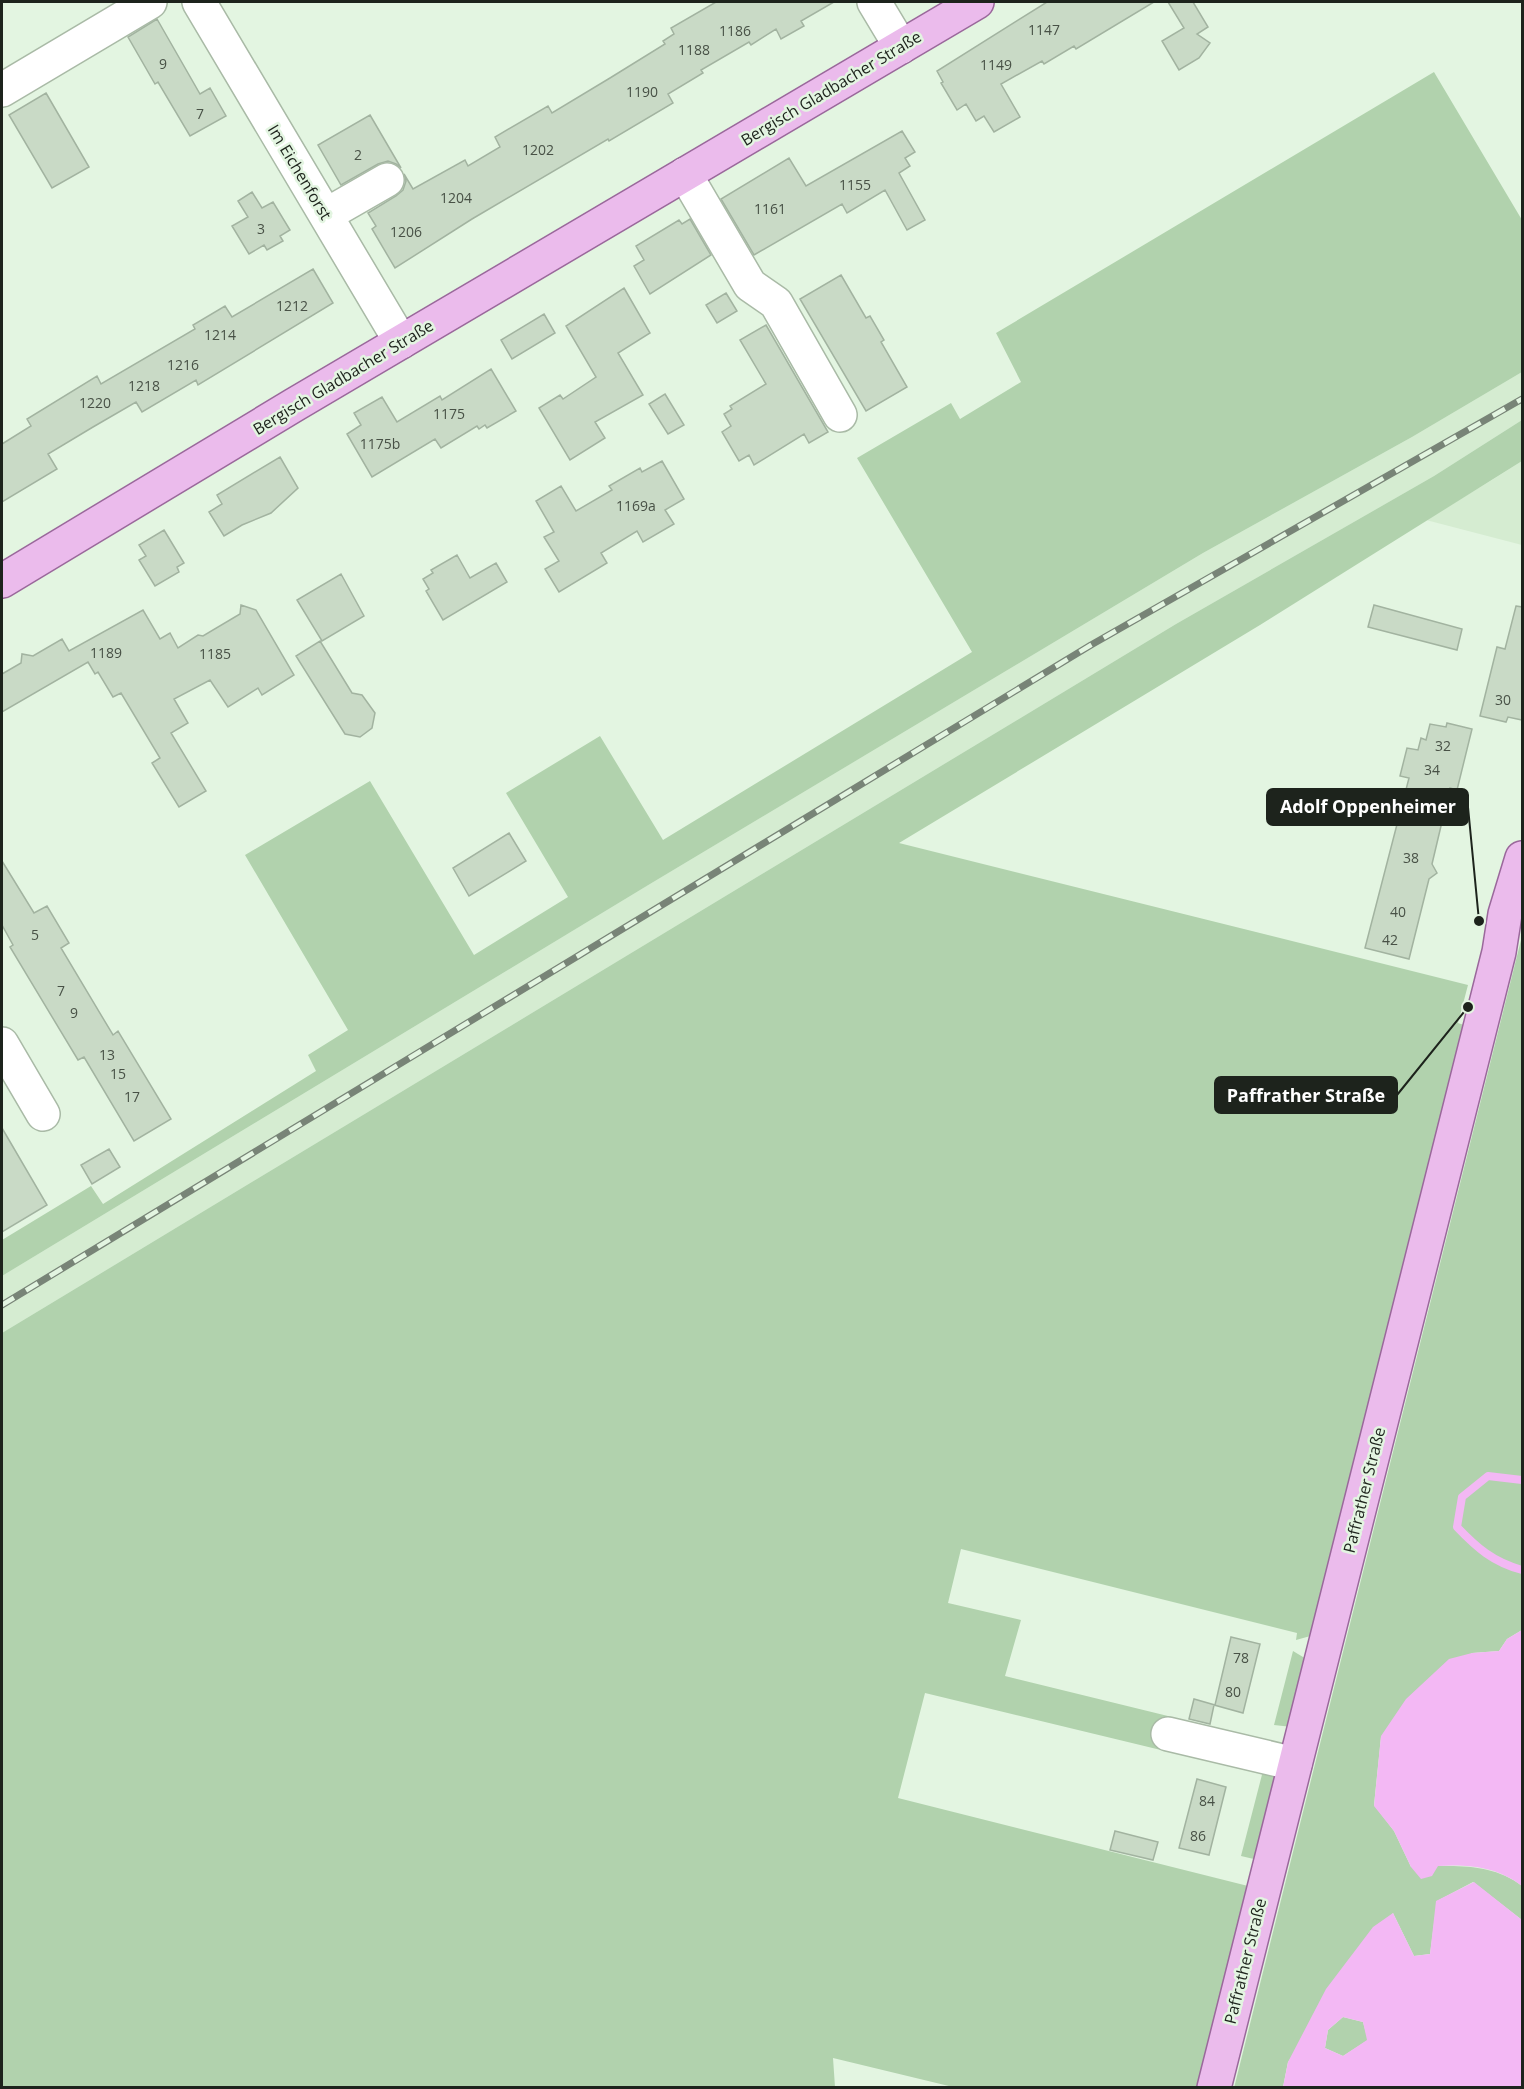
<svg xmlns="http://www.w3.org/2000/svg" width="1524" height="2089" viewBox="0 0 1524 2089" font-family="'Open Sans',sans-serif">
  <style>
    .built { fill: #d5ecd1 }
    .green { fill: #b1d2ad }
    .water { fill: #f3b8f4; fill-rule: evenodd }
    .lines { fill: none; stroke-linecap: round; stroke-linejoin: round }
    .stream { stroke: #f3b8f4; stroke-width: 8 }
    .building { fill: #c9dac6; stroke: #a2b3a0; stroke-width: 1.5 }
    .minor-casing { stroke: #a9baa6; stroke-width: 36 }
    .major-casing { stroke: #9a689b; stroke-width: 36 }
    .minor { stroke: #fff; stroke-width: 33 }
    .major { stroke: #ebbbec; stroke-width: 33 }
    .rail-casing { stroke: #788477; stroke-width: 7 }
    .rail { stroke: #e3f5e1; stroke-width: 4.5; stroke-dasharray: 14; stroke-linecap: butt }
    .labels { text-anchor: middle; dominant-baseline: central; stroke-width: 5; stroke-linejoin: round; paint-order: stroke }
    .number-label { font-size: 14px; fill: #485146 }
    .street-label { font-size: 16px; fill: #1d231c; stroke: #e3f5e1 }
    .leader { fill: none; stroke: #1d231c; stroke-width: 2 }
    .callout-dot { fill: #1d231c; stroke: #e3f5e1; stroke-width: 2 }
    .callout { fill: #1d231c; stroke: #1d231c; stroke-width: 2 }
    .callout-label { font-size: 18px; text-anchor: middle; font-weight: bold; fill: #fff }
  </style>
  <rect width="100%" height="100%" fill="#e3f5e1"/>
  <path class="built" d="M 1522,372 L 1522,420 L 1434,476 L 1176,624 L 2,1333 L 2,1276 L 650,884 L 1203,553 L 1412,437 Z
    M 1522,461 L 1522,545 L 1426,520 L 1492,480 Z"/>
  <path class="green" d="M 1434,72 L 1522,220 L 1522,372 L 1412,437 L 1203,553 L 650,884 L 2,1276 L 2,1240 L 91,1186 L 103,1204 L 316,1071 L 308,1055 L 348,1030 L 245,855 L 370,781 L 474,955 L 568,897 L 506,793 L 600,736 L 663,840 L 972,652 L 857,458 L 951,403 L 960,419 L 1021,382 L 996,333 Z
    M 1522,420 L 1522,461 L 1260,625 L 899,843 L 1468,985 L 1458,1023 L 1467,1026 L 1314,1635 L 1296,1640 L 1297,1633 L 961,1549 L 948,1603 L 1021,1620 L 1005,1676 L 1172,1717 L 1165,1751 L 925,1693 L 898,1798 L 1252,1887 L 1202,2087 L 953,2087 L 833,2058 L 835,2087 L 2,2088 L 2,1333 L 1176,624 L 1434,476 Z
    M 1522,936 L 1522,1630 L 1507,1639 L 1499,1651 L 1472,1653 L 1381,1737 L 1374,1805 L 1394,1831 L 1411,1867 C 1449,1866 1490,1861 1522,1886 L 1522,1920 L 1473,1882 L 1437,1901 L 1430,1954 L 1414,1956 L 1393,1913 L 1288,2062 L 1283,2087 L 1234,2088 Z
    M 1293,1651 L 1308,1660 L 1292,1727 L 1274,1725 Z
    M 1265,1763 L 1274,1770 L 1278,1781 L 1258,1860 L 1241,1856 Z
    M 1343,2017 L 1363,2022 L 1368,2040 L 1343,2056 L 1325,2048 L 1328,2030 Z"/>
  <path class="water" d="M 1522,1630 L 1522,1886 C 1498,1867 1468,1864 1438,1866 L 1432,1876 L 1421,1879 L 1411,1867 L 1394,1831 L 1374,1806 L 1381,1736 L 1406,1699 L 1449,1659 L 1472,1653 L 1499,1651 L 1507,1639 Z
    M 1474,1882 L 1522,1920 L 1522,2087 L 1283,2087 L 1288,2062 L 1326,1989 L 1373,1927 L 1393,1913 L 1414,1956 L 1430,1954 L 1436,1901 ZM 1343,2017 L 1363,2022 L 1367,2040 L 1343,2056 L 1325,2048 L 1328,2030 Z"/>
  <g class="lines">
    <path class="stream" d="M 1522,1480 L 1488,1476 L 1462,1497 L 1457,1527 C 1477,1548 1493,1562 1522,1570"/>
  </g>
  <path class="building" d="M 716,2 L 834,2 L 801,21 L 804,26 L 781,39 L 776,29 L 751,45 L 749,42 L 701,70 L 703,73 L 668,94 L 673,103 L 609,141 L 608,139 L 472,219 L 395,268 L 372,229 L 376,226 L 368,213 L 396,196 L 403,190 L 406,181 L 404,174 L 413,189 L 465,160 L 468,166 L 500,147 L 495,137 L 548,106 L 552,113 L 610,78 L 665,44 L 663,41 L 674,34 L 671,28 Z
    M 1047,2 L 1154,2 L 1076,49 L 1074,46 L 1044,64 L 1042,61 L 1001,84 L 1020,117 L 994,132 L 984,116 L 976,121 L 966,104 L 957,110 L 941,83 L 943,82 L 937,71 Z
    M 1168,2 L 1193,2 L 1208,27 L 1197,34 L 1210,43 L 1199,58 L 1179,70 L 1162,41 L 1184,28 Z
    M 157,19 L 200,94 L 210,88 L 226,116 L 190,136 L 158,82 L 155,84 L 128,37 Z
    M 46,93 L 89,167 L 52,188 L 9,115 Z
    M 370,115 L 401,168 L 396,164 L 388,161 L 378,164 L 341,185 L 318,145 Z
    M 902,131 L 915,152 L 905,158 L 910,166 L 899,173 L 925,220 L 907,230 L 885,190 L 847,213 L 842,204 L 754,255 L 721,199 L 789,158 L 806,186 Z
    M 252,192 L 262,208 L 273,202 L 290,230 L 280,236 L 283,241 L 267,250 L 264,245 L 249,254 L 232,226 L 248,217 L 238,201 Z
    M 690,219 L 711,255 L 650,294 L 634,266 L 644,260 L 636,246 L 679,220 L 682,224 Z
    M 313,269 L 333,303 L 198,385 L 196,380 L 142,412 L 136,402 L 93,427 L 48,454 L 57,469 L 2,502 L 2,444 L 31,426 L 27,419 L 97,376 L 101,384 L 195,329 L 193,325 L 225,306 L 232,317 Z
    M 841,275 L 866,318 L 870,316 L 884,340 L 881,342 L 907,387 L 866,411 L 800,299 Z
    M 624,288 L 650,333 L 618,353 L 643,395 L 595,422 L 605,438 L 570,460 L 539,408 L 560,395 L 563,399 L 596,377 L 566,326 Z
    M 726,293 L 737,311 L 717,323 L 706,305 Z
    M 544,314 L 555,333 L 512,359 L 501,340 Z
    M 766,325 L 828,432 L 809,443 L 804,434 L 754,465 L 749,455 L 739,461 L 722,432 L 731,426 L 724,414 L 732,409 L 730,406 L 766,384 L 740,340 Z
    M 491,369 L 516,411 L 487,428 L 485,425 L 479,429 L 477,426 L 441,448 L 435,439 L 372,477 L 347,434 L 361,425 L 354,413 L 382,397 L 397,422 L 440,396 L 442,400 Z
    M 665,394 L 684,425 L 668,434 L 649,404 Z
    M 280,457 L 298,488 L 271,513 L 242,525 L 224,536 L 209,512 L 222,504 L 217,495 Z
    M 662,461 L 684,499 L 665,510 L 674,524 L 643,542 L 637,531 L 601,553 L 607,563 L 559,592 L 545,569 L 559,561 L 544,537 L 554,532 L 536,501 L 561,486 L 576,511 L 612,490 L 609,486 L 640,468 L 642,472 Z
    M 164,530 L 184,563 L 177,567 L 179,572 L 155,586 L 139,560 L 146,556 L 139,545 Z
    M 457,555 L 470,578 L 496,563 L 507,582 L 443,620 L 426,591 L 429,589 L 423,579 L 433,573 L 431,570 Z
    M 341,574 L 364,616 L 322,641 L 297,600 Z
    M 241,605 L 256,610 L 294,675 L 262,695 L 258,688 L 228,707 L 210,680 L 174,699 L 188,723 L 171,733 L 206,791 L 179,807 L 152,763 L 160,758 L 121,693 L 113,697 L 98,672 L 95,674 L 88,662 L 2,712 L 2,674 L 21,663 L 22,654 L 33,656 L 62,639 L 69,651 L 143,610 L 160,639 L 170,633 L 178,648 L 198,635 L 203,636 L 240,614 Z
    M 1374,605 L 1462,629 L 1457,650 L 1368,627 Z
    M 1516,606 L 1522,607 L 1522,720 L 1508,717 L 1506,722 L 1480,716 L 1497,647 L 1505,649 Z
    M 320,641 L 352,693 L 362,695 L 375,713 L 372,728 L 360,737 L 345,734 L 296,656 Z
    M 1447,723 L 1472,729 L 1457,790 L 1450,788 L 1432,864 L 1437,873 L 1429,879 L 1409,959 L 1365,948 L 1409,778 L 1400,776 L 1407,748 L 1418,750 L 1421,738 L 1426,740 L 1430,724 L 1446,727 Z
    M 509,833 L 526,861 L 469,896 L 453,868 Z
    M 2,861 L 34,913 L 47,906 L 69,943 L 61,948 L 113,1035 L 118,1031 L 171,1119 L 134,1141 L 84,1057 L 78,1060 L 10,947 L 13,945 L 2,925 Z
    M 2,1128 L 47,1205 L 2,1232 Z
    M 109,1149 L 120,1167 L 92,1184 L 81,1165 Z
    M 1231,1637 L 1260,1644 L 1243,1713 L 1214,1705 L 1210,1724 L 1189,1719 L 1194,1699 L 1215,1705 Z
    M 1197,1779 L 1226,1787 L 1209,1855 L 1179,1848 Z
    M 1115,1831 L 1158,1842 L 1153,1860 L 1110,1850 Z"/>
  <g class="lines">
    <defs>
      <path id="minor" d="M 199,2 L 401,342
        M 874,2 L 901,47
        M 2,90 L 150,2
        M 685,174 L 750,285 L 776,303 L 840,415
        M 326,215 L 387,180
        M 2,1044 L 43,1114
        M 1168,1734 L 1295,1764"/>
      <path id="major" d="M 2,581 L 294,405 L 977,2
        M 1214,2088 L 1499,952 L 1505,914 L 1522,858"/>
    </defs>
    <use href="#minor" class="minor-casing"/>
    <use href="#major" class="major-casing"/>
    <use href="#minor" class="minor"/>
    <use href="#major" class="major"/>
    <defs>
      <path id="rail" d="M 2,1305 L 1091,645 L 1522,399"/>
    </defs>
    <use href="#rail" class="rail-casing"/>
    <use href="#rail" class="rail"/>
  </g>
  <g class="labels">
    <g class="number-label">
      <text x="1044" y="29">1147</text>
      <text x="735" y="30">1186</text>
      <text x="694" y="49">1188</text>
      <text x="163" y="63">9</text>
      <text x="996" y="64">1149</text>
      <text x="642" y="91">1190</text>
      <text x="200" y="113">7</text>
      <text x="538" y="149">1202</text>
      <text x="358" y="154">2</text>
      <text x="855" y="184">1155</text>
      <text x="456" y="197">1204</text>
      <text x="770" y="208">1161</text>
      <text x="261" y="228">3</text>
      <text x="406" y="231">1206</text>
      <text x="292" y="305">1212</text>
      <text x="220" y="334">1214</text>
      <text x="183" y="364">1216</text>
      <text x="144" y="385">1218</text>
      <text x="95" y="402">1220</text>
      <text x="449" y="413">1175</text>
      <text x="380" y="443">1175b</text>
      <text x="636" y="505">1169a</text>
      <text x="106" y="652">1189</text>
      <text x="215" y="653">1185</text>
      <text x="1503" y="699">30</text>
      <text x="1443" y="745">32</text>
      <text x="1432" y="769">34</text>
      <text x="1411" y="857">38</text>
      <text x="1398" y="911">40</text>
      <text x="35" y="934">5</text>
      <text x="1390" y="939">42</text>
      <text x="61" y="990">7</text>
      <text x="74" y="1012">9</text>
      <text x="107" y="1054">13</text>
      <text x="118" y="1073">15</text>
      <text x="132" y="1096">17</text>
      <text x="1241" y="1657">78</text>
      <text x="1233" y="1691">80</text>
      <text x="1207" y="1800">84</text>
      <text x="1198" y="1835">86</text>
    </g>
    <g class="street-label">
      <text transform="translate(831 88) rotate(-31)">Bergisch Gladbacher Straße</text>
      <text transform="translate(300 172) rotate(59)">Im Eichenforst</text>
      <text transform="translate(343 377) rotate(-31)">Bergisch Gladbacher Straße</text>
      <text transform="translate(1364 1490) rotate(-76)">Paffrather Straße</text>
      <text transform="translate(1245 1961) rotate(-76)">Paffrather Straße</text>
    </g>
  </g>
  <path class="leader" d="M1479 921L1468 807M1468 1007L1397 1095"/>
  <g class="callout-dot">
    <circle cx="1479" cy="921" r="6"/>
    <circle cx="1468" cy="1007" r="6"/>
  </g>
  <g class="callout">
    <rect x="1267" y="789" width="201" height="36" rx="6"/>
    <rect x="1215" y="1077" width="182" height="36" rx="6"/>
  </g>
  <g class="callout-label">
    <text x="1368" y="813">Adolf Oppenheimer</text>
    <text x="1306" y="1102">Paffrather Straße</text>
  </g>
  <rect width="1524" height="2089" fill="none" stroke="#1d231c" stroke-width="6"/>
</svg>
